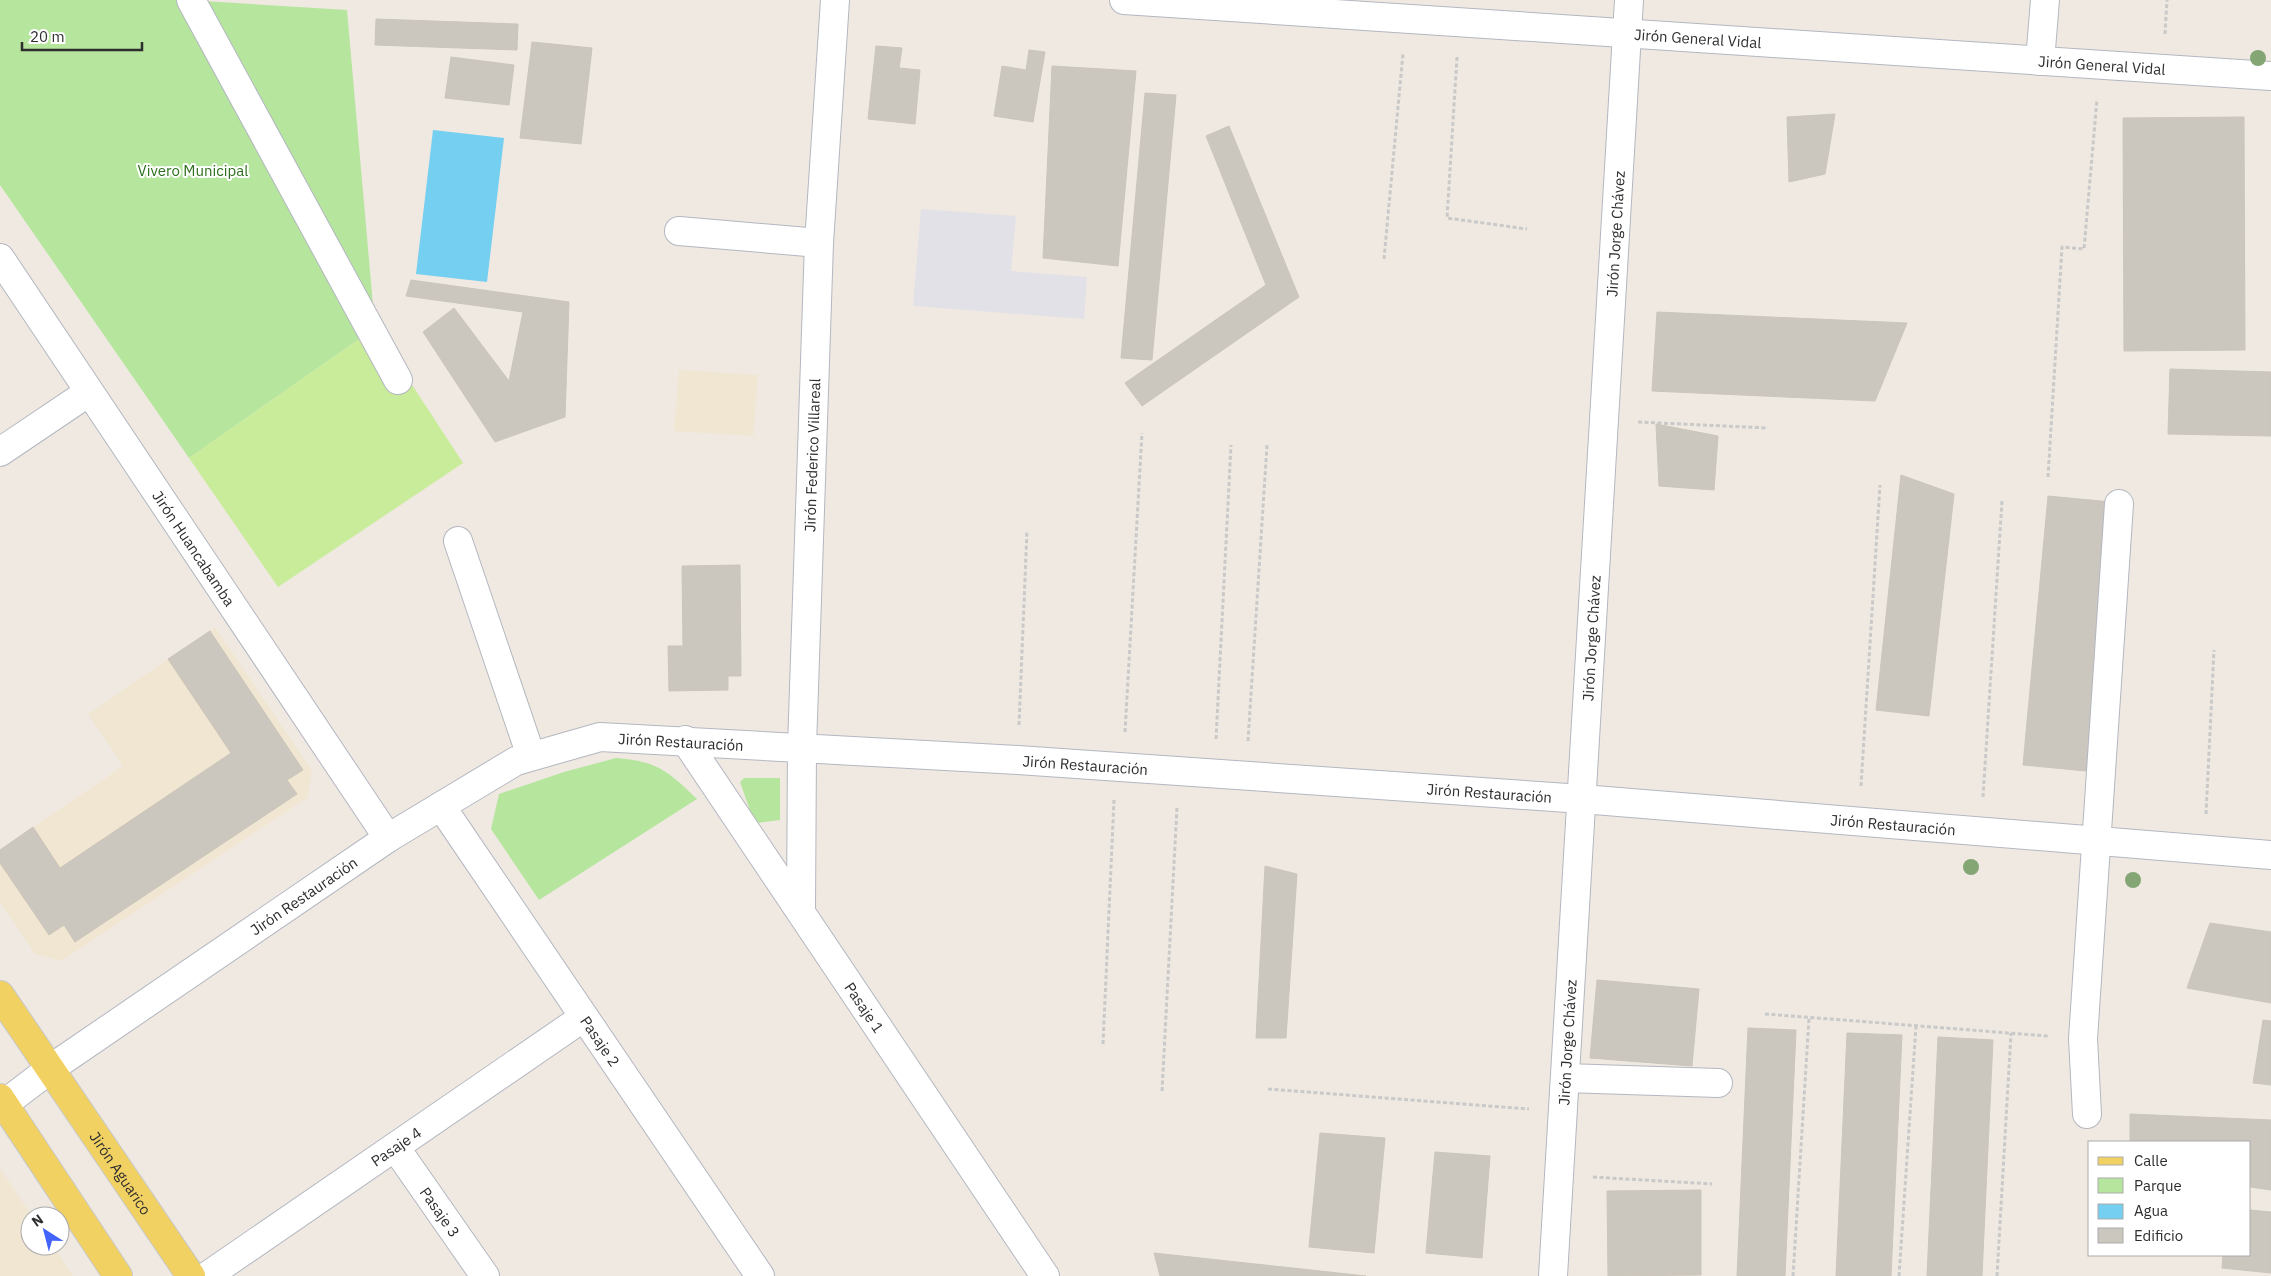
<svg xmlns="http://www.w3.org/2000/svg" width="2271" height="1276" viewBox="0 0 2271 1276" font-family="'IBM Plex Sans',sans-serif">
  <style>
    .industrial { fill: #e3e1e8 }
    .education { fill: #f0e6d1 }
    .green { fill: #b6e59e }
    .pitch { fill: #c9ec9a }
    .water { fill: #75cff0 }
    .building { fill: #cbc7bf; stroke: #cbc5ba }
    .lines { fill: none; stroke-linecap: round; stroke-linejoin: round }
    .minor-casing { stroke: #b4b7c1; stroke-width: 30 }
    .major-casing { stroke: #c9c9c9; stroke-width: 30 }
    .path { stroke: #c9c9c9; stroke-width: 3; stroke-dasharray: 4 2.5; stroke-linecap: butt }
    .minor { stroke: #fff; stroke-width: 28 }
    .major { stroke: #f2d163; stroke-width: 28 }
    .tree { fill: #84a574 }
    .labels { text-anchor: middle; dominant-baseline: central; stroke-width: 4; stroke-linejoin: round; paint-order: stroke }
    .street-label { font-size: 15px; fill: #2e2e2e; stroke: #fff }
    .park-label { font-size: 15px; fill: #2c6e1b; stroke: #fff }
  </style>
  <rect width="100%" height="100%" fill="#efe9e1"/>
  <path class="industrial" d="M 921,209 L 1016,216 L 1011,271 L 1087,277 L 1084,319 L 913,306 Z"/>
  <path class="education" d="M 679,370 L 758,375 L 753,436 L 674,431 Z
    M 215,627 L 312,771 L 307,798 L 61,961 L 35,954 L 0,902 L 0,850 L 123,766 L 88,714 Z
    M 0,1168 L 32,1216 L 30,1216 L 30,1246 L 53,1246 L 73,1276 L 0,1276 Z"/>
  <path class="green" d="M 0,0 L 186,0 L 347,10 L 375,328 L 189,458 L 0,185 Z
    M 616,758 C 657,761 668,771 697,799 L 539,900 L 491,829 L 499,794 L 564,772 Z
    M 744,778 L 780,778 L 780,820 L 757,823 L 753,819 L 740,782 Z"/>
  <path class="pitch" d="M 375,328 L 463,463 L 278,587 L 189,458 Z"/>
  <path class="water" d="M 433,130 L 504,138 L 487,282 L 416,274 Z"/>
  <path class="building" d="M 376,19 L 518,24 L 517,50 L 375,45 Z
    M 532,42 L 592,48 L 581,144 L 520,138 Z
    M 876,46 L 902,48 L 899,68 L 920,70 L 915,124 L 868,119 Z
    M 1029,50 L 1045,52 L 1033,122 L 994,116 L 1002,66 L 1026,70 Z
    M 451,57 L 514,65 L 509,105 L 445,98 Z
    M 1052,66 L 1136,71 L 1118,266 L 1043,258 Z
    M 1145,93 L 1176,95 L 1152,360 L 1121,358 Z
    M 1835,114 L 1825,174 L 1789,182 L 1787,117 Z
    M 2244,117 L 2245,350 L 2124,351 L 2123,118 Z
    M 1229,126 L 1299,297 L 1142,406 L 1125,383 L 1266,285 L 1206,136 Z
    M 411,280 L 569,302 L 565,417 L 495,442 L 423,332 L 454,308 L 509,381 L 523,312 L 406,296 Z
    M 1657,312 L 1907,323 L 1875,401 L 1652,391 Z
    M 2170,369 L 2271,372 L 2271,436 L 2168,434 Z
    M 1656,424 L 1718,436 L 1714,490 L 1659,486 Z
    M 1901,475 L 1954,494 L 1929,716 L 1876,710 Z
    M 2048,496 L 2111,502 L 2086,771 L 2023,765 Z
    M 740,565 L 741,676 L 728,676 L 728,690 L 669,691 L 668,646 L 683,646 L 682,566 Z
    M 210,631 L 303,770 L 287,780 L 297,794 L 75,942 L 64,925 L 49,935 L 0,863 L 0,850 L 33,827 L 60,868 L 231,753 L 168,659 Z
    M 1265,866 L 1297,874 L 1286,1038 L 1256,1038 Z
    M 2210,923 L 2271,932 L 2271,1003 L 2187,988 Z
    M 1597,980 L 1699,989 L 1692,1066 L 1590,1058 Z
    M 2263,1020 L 2271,1021 L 2271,1085 L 2253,1083 Z
    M 1748,1028 L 1796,1030 L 1785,1276 L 1737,1276 Z
    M 1847,1033 L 1902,1035 L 1891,1276 L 1836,1276 Z
    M 1938,1037 L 1993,1040 L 1982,1276 L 1927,1276 Z
    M 2130,1114 L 2271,1120 L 2271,1190 L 2250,1187 L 2250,1142 L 2130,1142 Z
    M 1320,1133 L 1385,1138 L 1374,1253 L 1309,1247 Z
    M 1435,1152 L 1490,1156 L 1482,1258 L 1426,1253 Z
    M 1701,1190 L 1701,1275 L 1608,1276 L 1607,1191 Z
    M 2250,1210 L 2271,1212 L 2271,1273 L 2222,1268 L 2223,1255 L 2250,1255 Z
    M 1154,1253 L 1366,1276 L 1160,1276 Z"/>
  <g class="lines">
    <defs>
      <g id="minor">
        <path d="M 191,0 L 398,380"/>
        <path id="s1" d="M 1124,0 L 2271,76"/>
        <path d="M 2040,61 L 2045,0"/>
        <path d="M 679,231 L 819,243"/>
        <path id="s2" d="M 0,258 L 388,838"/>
        <path d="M 0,452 L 89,392"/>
        <path d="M 458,541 L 531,756"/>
        <path id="s3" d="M 685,740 L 1045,1276"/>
        <path id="s4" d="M 441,806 L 760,1276"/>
        <path id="s5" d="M 801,911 L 802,747 L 819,243 L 835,0"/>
        <path d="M 1565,1078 L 1718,1083"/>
        <path id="s6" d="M 4,1104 L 50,1069 L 388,838 L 516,761 L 600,737 L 1018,760 L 1582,799 L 2271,855"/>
        <path d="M 2087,1114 L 2083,1039 L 2119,504"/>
        <path id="s7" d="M 395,1147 L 485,1276"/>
        <path id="s8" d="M 207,1276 L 584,1017"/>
        <path id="s9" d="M 1553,1276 L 1629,0"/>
      </g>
      <g id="major">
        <path id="s10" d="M 0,995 L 191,1276"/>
        <path d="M 0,1098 L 118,1276"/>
      </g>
    </defs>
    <use href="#minor" class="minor-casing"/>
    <use href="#major" class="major-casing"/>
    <path class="path" d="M 2165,34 L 2167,0
      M 1457,57 L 1447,218 L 1527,229
      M 1384,259 L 1403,53
      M 1638,422 L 1768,428
      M 2048,477 L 2062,247 L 2084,249 L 2097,99
      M 1019,725 L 1027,530
      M 1125,732 L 1142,433
      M 1216,739 L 1231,445
      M 1248,741 L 1267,445
      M 1861,786 L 1880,485
      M 1983,797 L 2002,501
      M 2206,814 L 2214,650
      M 1765,1014 L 2048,1036
      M 1103,1044 L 1114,800
      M 1268,1089 L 1529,1109
      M 1162,1091 L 1177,807
      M 1593,1177 L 1712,1184
      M 1793,1276 L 1809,1018
      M 1899,1276 L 1916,1026
      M 1997,1276 L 2011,1033"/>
    <use href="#minor" class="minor"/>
    <use href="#major" class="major"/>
  </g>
  <g class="tree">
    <circle cx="2258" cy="58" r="8"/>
    <circle cx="1971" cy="867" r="8"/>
    <circle cx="2133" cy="880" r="8"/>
  </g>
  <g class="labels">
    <g class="street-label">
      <text stroke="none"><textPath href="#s1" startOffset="575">Jirón General Vidal</textPath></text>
      <text stroke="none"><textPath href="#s1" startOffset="980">Jirón General Vidal</textPath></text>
      <text stroke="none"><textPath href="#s9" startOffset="1044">Jirón Jorge Chávez</textPath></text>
      <text stroke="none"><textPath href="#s5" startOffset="456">Jirón Federico Villareal</textPath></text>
      <text stroke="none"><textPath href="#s2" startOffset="349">Jirón Huancabamba</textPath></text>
      <text stroke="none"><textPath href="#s9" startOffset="639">Jirón Jorge Chávez</textPath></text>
      <text stroke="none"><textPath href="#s6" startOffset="785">Jirón Restauración</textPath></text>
      <text stroke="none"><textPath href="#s6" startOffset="1190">Jirón Restauración</textPath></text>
      <text stroke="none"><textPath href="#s6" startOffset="1595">Jirón Restauración</textPath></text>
      <text stroke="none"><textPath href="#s6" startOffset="2000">Jirón Restauración</textPath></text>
      <text stroke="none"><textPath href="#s6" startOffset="365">Jirón Restauración</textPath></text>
      <text stroke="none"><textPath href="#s3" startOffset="322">Pasaje 1</textPath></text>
      <text stroke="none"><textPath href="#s4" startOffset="284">Pasaje 2</textPath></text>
      <text stroke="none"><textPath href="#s9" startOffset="234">Jirón Jorge Chávez</textPath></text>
      <text stroke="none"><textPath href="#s8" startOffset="229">Pasaje 4</textPath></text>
      <text stroke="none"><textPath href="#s10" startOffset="215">Jirón Aguarico</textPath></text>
      <text stroke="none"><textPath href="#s7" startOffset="79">Pasaje 3</textPath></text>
    </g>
    <g class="park-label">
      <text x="193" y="170">Vivero Municipal</text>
    </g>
  </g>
  <rect x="2088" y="1141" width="162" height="115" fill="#ffffff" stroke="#ababab"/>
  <rect x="2098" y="1157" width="25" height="8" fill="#f2d163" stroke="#ababab"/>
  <text x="2134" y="1166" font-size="15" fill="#2e2e2e">Calle</text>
  <rect x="2098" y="1178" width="25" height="15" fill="#b6e59e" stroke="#ababab"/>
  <text x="2134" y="1191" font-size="15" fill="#2e2e2e">Parque</text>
  <rect x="2098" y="1204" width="25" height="15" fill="#75cff0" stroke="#ababab"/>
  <text x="2134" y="1216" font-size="15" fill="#2e2e2e">Agua</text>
  <rect x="2098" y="1228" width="25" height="15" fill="#cbc7bf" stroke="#ababab"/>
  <text x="2134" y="1241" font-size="15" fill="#2e2e2e">Edificio</text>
  <g transform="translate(45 1231) rotate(324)"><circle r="24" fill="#ffffff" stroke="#ababab"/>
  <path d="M0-4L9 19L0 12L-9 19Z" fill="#4264fb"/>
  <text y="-8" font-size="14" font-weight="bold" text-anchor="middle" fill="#2e2e2e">N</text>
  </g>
  <path d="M22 42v8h120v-8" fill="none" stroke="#2e2e2e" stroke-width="2.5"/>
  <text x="30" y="42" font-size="15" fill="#2e2e2e" stroke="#ffffff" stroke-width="4" paint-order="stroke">20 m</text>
</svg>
